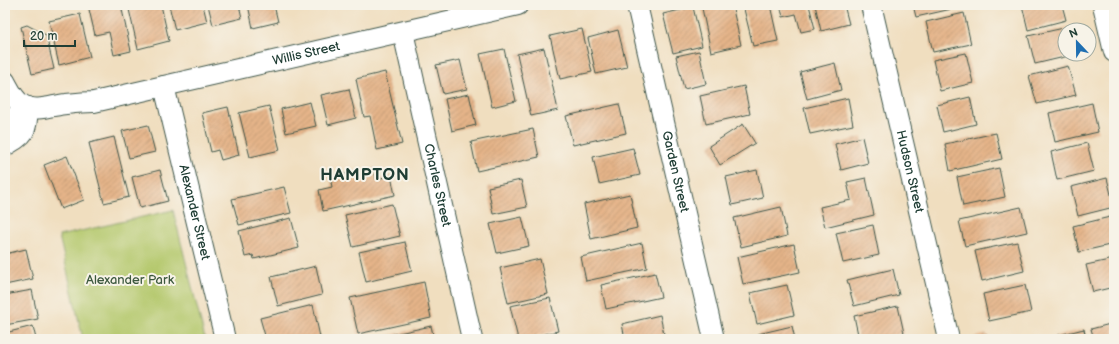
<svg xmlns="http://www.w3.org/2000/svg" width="1119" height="344" viewBox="0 0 1119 344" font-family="'Balsamiq Sans',sans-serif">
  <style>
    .green { fill: #b4c86c; stroke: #6a8250 }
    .building { fill: url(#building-hatch) }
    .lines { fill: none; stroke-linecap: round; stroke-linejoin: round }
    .street-casing { stroke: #3e5549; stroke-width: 22 }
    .street { stroke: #fff; stroke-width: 20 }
    .labels { text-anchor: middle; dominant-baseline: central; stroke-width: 4; stroke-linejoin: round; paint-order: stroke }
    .street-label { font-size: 13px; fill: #1f3d34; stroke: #f7f3e8 }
    .park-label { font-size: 13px; fill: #3d593f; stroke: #f7f3e8 }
    .district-label { font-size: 17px; font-weight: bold; letter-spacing: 1px; fill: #1f3d34; stroke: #f7f3e8 }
  </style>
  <defs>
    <pattern id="building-hatch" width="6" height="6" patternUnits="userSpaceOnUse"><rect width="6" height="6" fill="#e5b489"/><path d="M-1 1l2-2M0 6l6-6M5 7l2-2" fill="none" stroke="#b99471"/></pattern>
  </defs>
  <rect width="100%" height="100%" fill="#f7f3e8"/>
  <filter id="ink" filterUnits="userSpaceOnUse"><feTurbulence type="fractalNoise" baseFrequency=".025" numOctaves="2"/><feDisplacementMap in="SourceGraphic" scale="8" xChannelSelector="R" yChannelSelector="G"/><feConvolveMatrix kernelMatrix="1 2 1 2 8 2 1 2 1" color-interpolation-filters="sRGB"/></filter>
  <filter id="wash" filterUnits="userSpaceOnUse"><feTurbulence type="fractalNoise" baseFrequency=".012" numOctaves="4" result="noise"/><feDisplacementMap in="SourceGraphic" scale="16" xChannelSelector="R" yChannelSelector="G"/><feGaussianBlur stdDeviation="0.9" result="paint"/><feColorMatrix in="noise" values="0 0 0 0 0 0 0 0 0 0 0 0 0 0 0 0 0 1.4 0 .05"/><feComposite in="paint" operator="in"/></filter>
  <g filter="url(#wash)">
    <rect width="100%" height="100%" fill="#f0debf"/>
    <path class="green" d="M 173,210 L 205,339 L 83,339 L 59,236 Z"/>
    <g id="blocks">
      <path class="building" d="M 88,5 L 121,5 L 131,51 L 114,55 L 109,32 L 95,35 Z
        M 128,5 L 161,5 L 169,41 L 138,49 Z
        M 169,5 L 203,5 L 207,22 L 175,30 Z
        M 208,5 L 239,5 L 242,18 L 213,25 Z
        M 248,5 L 274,5 L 278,22 L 253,28 Z
        M 714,5 L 732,5 L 741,45 L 711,52 L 702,8 Z
        M 743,5 L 770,5 L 778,41 L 753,46 Z
        M 780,5 L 809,5 L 815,29 L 801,32 L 796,14 L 783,17 Z
        M 815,5 L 844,5 L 849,24 L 821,31 Z
        M 913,5 L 956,5 L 956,8 L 916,17 Z
        M 1022,5 L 1062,5 L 1066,20 L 1028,30 Z
        M 693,7 L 702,46 L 673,53 L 663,14 Z
        M 964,13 L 971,44 L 933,52 L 926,22 Z
        M 80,14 L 90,57 L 59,65 L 49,21 Z
        M 27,25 L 46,35 L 54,69 L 32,74 L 21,27 Z
        M 1068,27 L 1069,30 L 1065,30 L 1065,54 L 1073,55 L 1035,64 L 1028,36 Z
        M 582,29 L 592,72 L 560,79 L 550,36 Z
        M 618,30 L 627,67 L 596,74 L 588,38 Z
        M 544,48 L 558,110 L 531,116 L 517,54 Z
        M 504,49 L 516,101 L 492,107 L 480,54 Z
        M 699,51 L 706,84 L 684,89 L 676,56 Z
        M 966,53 L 973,83 L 940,91 L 933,60 Z
        M 460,60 L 467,89 L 443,94 L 436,65 Z
        M 835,63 L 841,90 L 807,99 L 800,72 Z
        M 1068,66 L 1076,95 L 1037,104 L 1029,76 Z
        M 385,72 L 402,144 L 377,150 L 370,116 L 364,117 L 356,79 Z
        M 744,86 L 750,114 L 706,124 L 700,96 Z
        M 349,89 L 356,118 L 328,125 L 321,95 Z
        M 469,94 L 476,125 L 452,131 L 445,99 Z
        M 970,97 L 976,124 L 943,132 L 937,105 Z
        M 848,98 L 853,125 L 810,134 L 804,108 Z
        M 310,102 L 316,126 L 286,133 L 281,109 Z
        M 1092,103 L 1098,132 L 1055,142 L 1049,113 Z
        M 619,104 L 626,133 L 573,145 L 566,116 Z
        M 269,106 L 280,150 L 250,157 L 239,113 Z
        M 228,107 L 239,155 L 221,160 L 218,150 L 211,152 L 202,113 Z
        M 743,124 L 755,143 L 720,165 L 709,146 Z
        M 148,125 L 155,152 L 129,158 L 122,131 Z
        M 533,129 L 539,157 L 477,171 L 471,142 Z
        M 996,133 L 1002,159 L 950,171 L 945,144 Z
        M 114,137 L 129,197 L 104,203 L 89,143 Z
        M 862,137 L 868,163 L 841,170 L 835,144 Z
        M 1087,143 L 1094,171 L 1057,180 L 1051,152 Z
        M 633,148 L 640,175 L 599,184 L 593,157 Z
        M 67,156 L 84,200 L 61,209 L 44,165 Z
        M 374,168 L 376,179 L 391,176 L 395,195 L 323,211 L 319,190 L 332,187 L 330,177 Z
        M 999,168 L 1005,197 L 963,206 L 957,177 Z
        M 160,170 L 168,201 L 140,208 L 132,177 Z
        M 757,170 L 763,198 L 732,205 L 726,177 Z
        M 866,178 L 874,215 L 825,227 L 820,207 L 851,200 L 847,182 Z
        M 1107,178 L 1114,207 L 1078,216 L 1071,187 Z
        M 521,180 L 527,207 L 493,214 L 488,187 Z
        M 284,187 L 291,213 L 239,225 L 232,199 Z
        M 630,194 L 637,228 L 591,239 L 584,204 Z
        M 392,204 L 400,236 L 353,247 L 345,215 Z
        M 781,207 L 787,236 L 741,247 L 734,218 Z
        M 1021,207 L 1027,232 L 965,246 L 959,221 Z
        M 1114,216 L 1114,244 L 1079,252 L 1073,226 Z
        M 522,217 L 529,246 L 497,253 L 490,224 Z
        M 291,218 L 299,248 L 254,259 L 253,255 L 245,257 L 239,231 Z
        M 873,225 L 879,255 L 843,263 L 836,233 Z
        M 405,242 L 412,271 L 366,282 L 359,252 Z
        M 1017,242 L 1024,271 L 982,281 L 975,251 Z
        M 642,243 L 647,268 L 586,281 L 581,257 Z
        M 794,244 L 800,272 L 743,284 L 737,257 Z
        M 26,249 L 33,279 L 5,285 L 5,254 Z
        M 540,259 L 548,294 L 508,303 L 500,268 Z
        M 1114,259 L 1114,287 L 1093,292 L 1086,265 Z
        M 316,266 L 322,295 L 278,306 L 271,277 Z
        M 893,269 L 899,295 L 854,306 L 847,280 Z
        M 655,273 L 661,297 L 606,309 L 601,285 Z
        M 424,282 L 431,318 L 358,334 L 350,298 Z
        M 787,285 L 794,315 L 757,324 L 750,293 Z
        M 1025,285 L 1031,312 L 989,321 L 983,294 Z
        M 32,290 L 38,319 L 5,325 L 5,295 Z
        M 550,298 L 558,331 L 523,339 L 518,339 L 510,306 Z
        M 313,305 L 320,337 L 311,339 L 266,339 L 260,318 Z
        M 898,306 L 904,333 L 877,339 L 859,339 L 854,316 Z
        M 660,315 L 665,339 L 625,339 L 622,324 Z
        M 1114,323 L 1114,339 L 1094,339 L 1091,329 Z
        M 33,326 L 36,339 L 5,339 L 5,333 Z
        M 431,326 L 434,339 L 376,339 L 376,338 Z
        M 792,326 L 795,339 L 759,339 L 758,334 Z
        M 1084,329 L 1086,339 L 1056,339 L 1055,336 Z
        M 987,334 L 988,339 L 974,339 L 974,337 Z"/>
    </g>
  </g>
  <g filter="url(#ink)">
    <use href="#blocks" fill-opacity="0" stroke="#3e5549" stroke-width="1"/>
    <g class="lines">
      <defs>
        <g id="street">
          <path id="s1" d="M 637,5 L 714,339"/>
          <path id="s2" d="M 871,5 L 949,339"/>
          <path d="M 1103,5 L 1114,52"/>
          <path id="s3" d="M 403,32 L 472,339"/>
          <path id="s4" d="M 5,81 C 10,90 14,100 23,105 C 36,113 53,105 66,104 C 75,103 84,102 94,102 L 518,5"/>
          <path id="s5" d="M 164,86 L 225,339"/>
          <path d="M 5,125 L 13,118 L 28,107"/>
          <path d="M 5,146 C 27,133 26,132 28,107"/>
        </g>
      </defs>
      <use href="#street" class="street-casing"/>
      <use href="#street" class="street"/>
    </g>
  </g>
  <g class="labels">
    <g class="street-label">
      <text stroke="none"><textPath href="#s4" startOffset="320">Willis Street</textPath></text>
      <text stroke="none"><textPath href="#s1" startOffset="171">Garden Street</textPath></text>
      <text stroke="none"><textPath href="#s2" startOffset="171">Hudson Street</textPath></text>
      <text stroke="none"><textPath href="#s3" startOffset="157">Charles Street</textPath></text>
      <text stroke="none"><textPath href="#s5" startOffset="130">Alexander Street</textPath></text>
    </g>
    <g class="park-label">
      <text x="130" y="280">Alexander Park</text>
    </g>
    <g class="district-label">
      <text x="365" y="175">HAMPTON</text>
    </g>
  </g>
  <rect width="1119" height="344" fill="none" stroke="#f7f3e8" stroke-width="20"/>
  <g transform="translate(1077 42) rotate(338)"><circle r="19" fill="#f7f3e8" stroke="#a1aaa0"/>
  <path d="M0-3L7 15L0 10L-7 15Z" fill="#1f6fb2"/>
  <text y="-6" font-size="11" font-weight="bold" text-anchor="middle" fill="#1f3d34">N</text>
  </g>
  <path d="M24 40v6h51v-6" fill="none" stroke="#1f3d34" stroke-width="2"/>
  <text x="30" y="40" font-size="12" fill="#1f3d34" stroke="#f7f3e8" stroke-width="3" paint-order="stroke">20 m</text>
</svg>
